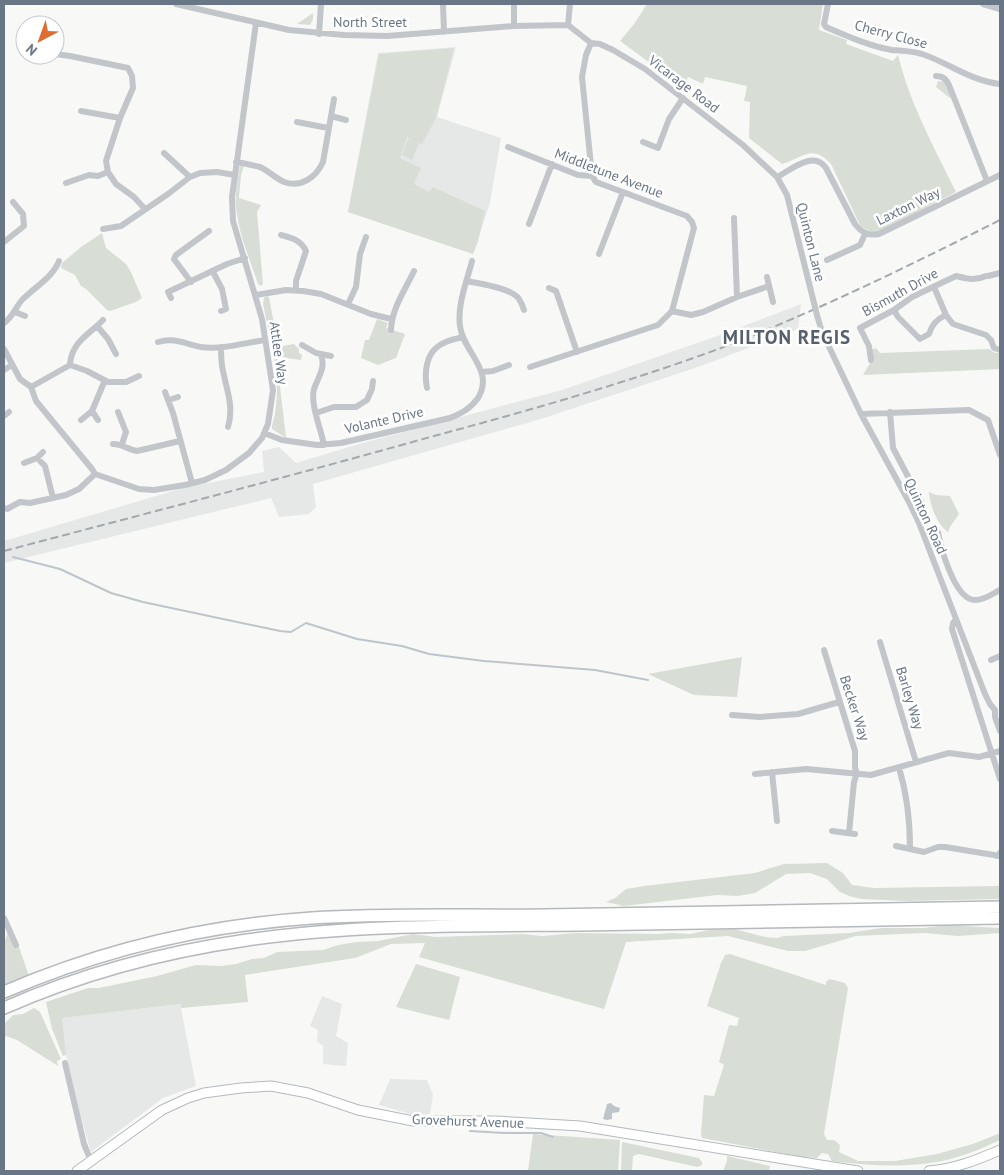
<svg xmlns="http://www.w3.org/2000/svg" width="1004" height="1175" viewBox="0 0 1004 1175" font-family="'PT Sans',sans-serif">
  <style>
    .built { fill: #e6e8e7 }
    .green { fill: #d8ddd5 }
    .water { fill: #bdc5cb }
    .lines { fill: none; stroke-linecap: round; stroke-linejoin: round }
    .stream { stroke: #bdc5cb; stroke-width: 2 }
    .secondary-casing { stroke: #b4b9be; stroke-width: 11 }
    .highway-casing { stroke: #b5b8bc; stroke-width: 14 }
    .street { stroke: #c2c5c9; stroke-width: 6 }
    .secondary { stroke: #fff; stroke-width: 9 }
    .highway { stroke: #fff; stroke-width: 11 }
    .rail { stroke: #a3a8af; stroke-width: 2; stroke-dasharray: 8 4; stroke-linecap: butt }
    .street-bridge { stroke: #c2c5c9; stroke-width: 6 }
    .labels { text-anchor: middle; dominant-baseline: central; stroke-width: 5; stroke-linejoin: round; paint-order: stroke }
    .street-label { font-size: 14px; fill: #697686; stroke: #fff }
    .district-label { font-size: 19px; font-weight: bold; letter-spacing: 1px; fill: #56606c; stroke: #fff }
  </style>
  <rect width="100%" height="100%" fill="#f8f9f6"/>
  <path class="built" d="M 456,47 L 437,117 L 501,138 L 490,203 L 473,254 L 348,212 L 378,53 Z
    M 801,304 L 798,329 L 701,366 L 541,419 L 313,484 L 316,507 L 309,514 L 279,517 L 271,498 L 4,563 L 4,541 L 183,488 L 264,472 L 262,451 L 279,447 L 296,463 L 359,444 L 562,390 L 720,335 Z
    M 322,996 L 342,1004 L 336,1036 L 348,1043 L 346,1066 L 323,1064 L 323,1046 L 317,1041 L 318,1030 L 310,1026 Z
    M 182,1004 L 181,1008 L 196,1086 L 163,1098 L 91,1152 L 80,1114 L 66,1055 L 61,1018 Z
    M 390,1079 L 427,1080 L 433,1095 L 430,1114 L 414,1115 L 379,1105 Z"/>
  <path class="green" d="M 647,4 L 823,4 L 819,30 L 847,40 L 846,44 L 893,61 L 898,55 C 910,104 934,147 956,192 L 879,232 C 871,232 867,231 860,225 L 831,164 C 812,143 803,158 782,164 L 749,138 L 750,102 L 744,101 L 747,86 L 705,77 L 703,84 L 688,77 L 683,87 L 620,41 L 634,24 Z
    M 313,13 L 313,19 L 310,25 L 297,24 Z
    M 454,48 L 436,118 L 422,144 L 419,143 L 412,160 L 402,155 L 408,139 L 412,140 L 407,137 L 400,158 L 421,168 L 414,184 L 429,192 L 433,187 L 485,211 L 478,241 L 473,254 L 348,212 L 379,54 Z
    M 938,81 L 945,82 L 952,97 L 950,98 L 936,87 Z
    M 240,165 L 244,166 L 241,175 L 239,198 L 261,205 L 257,212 L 263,284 L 261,286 L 258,284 C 250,259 237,231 236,204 C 235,191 238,178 240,165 Z
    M 102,233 L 106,248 L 126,264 L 131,272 L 142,298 L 136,302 L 110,311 L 107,310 L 86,289 L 81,286 L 75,275 L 61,268 L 62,263 L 81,247 Z
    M 267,296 L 269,297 L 278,345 L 283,346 L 294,344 L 299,349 L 299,353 L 302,355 L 301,360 L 278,357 L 277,361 L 286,438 L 272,429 L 272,426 C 284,387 271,343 263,304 L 264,298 Z
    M 377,319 L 388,323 L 386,328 L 405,334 L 396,358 L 378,365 L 361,358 L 365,340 L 369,340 Z
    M 876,348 L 880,353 L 989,349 L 995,353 L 1000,353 L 1000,369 L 863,375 L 872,360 L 872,350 Z
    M 929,492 L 936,495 L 950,496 L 959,514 L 950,527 L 948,532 C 937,525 930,505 929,492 Z
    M 742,657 L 737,697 L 694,695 L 648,674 Z
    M 827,863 L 843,873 L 852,885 L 874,888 L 1000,886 L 1000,899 L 907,901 L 862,899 L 852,897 L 840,892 L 827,879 L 810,873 L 786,874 L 755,893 L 738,896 L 717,895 L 624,906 L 606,902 L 615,898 L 626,889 L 644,886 L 755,873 L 784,864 Z
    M 946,925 L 1000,928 L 1000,933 L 958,936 L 925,933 L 856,936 L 805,951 L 788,951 L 728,936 L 626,942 L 604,1009 L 419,957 L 425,943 L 391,944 L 355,958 L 245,975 L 248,1002 L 181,1008 L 181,1004 L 62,1018 L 66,1055 L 63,1056 L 52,1029 L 46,1002 L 88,988 L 99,988 L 157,976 L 196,965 L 221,966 L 236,964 L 252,959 L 264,958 L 277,952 L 323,950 L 338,945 L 357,942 L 378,941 L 413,934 L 436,937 L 522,934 L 542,936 L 576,933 L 658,934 L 672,933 L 690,934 L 709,930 L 734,929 L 765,937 L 777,938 L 784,936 L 849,933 L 881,928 L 924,928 Z
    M 7,926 L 19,947 L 29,976 L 4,985 L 4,943 L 7,935 Z
    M 730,954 L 826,985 L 826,982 L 829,979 L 845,983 L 848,988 L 824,1134 L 827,1140 L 834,1140 L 840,1145 L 839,1152 L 858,1161 L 895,1161 L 937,1154 L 973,1144 L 1000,1133 L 1000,1140 C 985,1147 969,1154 954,1158 C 915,1169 871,1166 832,1161 L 828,1154 L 822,1153 L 817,1158 L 802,1157 L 702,1138 L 701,1134 L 704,1095 L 714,1096 L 724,1065 L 719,1062 L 729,1025 L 737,1026 L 739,1018 L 707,1006 L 721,963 L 725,955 Z
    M 416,964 L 460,977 L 449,1020 L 396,1007 Z
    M 34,1008 L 40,1012 L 61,1059 L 57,1061 L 58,1066 L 17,1040 L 6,1036 L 4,1037 L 4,1024 L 13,1015 L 23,1014 Z
    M 533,1134 L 620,1140 L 618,1171 L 528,1171 Z
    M 622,1142 L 699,1158 L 702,1162 L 702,1165 L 697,1167 L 639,1154 L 633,1156 L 632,1171 L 621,1171 Z
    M 727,1156 L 770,1166 L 769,1171 L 723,1171 L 727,1161 Z"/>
  <path class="water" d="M 611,1103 L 614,1106 L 620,1108 L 619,1112 L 612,1113 L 612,1119 L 607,1120 L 603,1119 L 607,1104 Z"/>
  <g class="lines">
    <path class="stream" d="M 13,557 L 60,569 L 111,593 L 143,602 L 280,631 L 291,632 L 306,623 L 357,639 L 402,646 L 429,654 L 484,661 L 595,670 L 648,680
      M 470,1131 L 504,1133 L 541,1133 L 553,1137"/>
    <defs>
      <path id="secondary" d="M 77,1171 L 162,1110 L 188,1098 L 204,1093 L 241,1088 L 271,1086 L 308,1093 L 358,1110 L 413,1121 L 495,1121 L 580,1126 L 858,1171
        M 929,1171 C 954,1169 977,1160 1000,1150"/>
      <path id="highway" d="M 4,992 C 101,950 207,925 312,918 C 390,913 468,916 545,915 C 697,912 848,910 1000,907
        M 4,1008 C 81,974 163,952 247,940 C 356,924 469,926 580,925 C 720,922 860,920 1000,918"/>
    </defs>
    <use href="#secondary" class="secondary-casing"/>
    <use href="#highway" class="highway-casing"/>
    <path class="street" d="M 176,4 L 289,30 L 344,35 L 387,36 L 514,26 L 568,25 L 591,43 L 600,44 L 613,50 L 645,69 L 743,145 L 777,177 L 787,195 L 813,299
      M 443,4 L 444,32
      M 514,4 L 514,26
      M 828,4 L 824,24 L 826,27 C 847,36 869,46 892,50 C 902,51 911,51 922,54 C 949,63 971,81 1000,84
      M 983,4 L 1000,9
      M 568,25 L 570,4
      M 319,34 L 321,4
      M 591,43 L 586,55 L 582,77 L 592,176
      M 55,54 L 70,56 L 128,68 L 132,76 L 133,88 L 120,118 L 106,161 L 108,172 L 116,184 L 134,197 L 145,209
      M 936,76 C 943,76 946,79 949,85 L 987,181
      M 81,111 L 120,118
      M 331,116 L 346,120
      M 297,122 L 328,128
      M 643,142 L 658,148 L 669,119 L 683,98
      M 508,147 L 578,175 L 592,176 L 596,182 L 687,216 L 692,222 L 694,228 L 672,311 L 658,325 L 530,367
      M 164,153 L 190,177
      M 236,162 C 244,163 252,165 260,167 C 269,171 275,178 284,182 C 302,188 316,177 323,162 L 334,99
      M 777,177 C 792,169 814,150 826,168 L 855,224 C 862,233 868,236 879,234 L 1000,175
      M 66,183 L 89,175 L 98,176 L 108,172
      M 734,218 L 737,297
      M 529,224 L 552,164
      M 103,229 L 121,226 L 168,194 L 190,177 L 200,173 L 217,172 L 235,175
      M 281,235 C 292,238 301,240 306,251 L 296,281 L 296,290
      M 4,242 L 24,226 L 23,214 L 13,202
      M 599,254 L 623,192
      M 827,260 L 860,245 L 865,234
      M 213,272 L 222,289 L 226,309 L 221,311
      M 988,276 L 1000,273
      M 767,277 L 773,302
      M 467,281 C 480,284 512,288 519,299 C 521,302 523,307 524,310
      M 191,282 L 174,259 L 176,255 L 209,231
      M 934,287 L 946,315 L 953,324 L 986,335 L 991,340 L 994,348 L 1000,350
      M 549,288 L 556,291 L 577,352
      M 256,295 L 286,290 L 303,291 L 321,294 L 371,314 L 391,319
      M 171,298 L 168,292 L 227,264 L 245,258
      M 348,304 L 356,287 L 360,254 L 366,237
      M 894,310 L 898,317 L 920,339 L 929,334 C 932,324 937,319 946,315
      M 672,311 L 691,315 L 703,312 L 737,297 L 769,286
      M 15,312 L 25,316
      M 817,315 L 822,332 L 861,414 L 909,502 L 919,523 L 985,694 L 990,704 L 995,710 L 995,717 L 1000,731
      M 4,323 C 14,316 15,307 23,299 C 35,287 53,277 59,261
      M 97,326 L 108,339 L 116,354
      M 391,330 C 392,308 405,290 414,271
      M 158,342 C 174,337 186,344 201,347 C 222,350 244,343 265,340
      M 302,345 L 316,353 L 331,356
      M 221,347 C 221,355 221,363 223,371 C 227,391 234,407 228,427
      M 4,349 L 20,379 L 31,387 L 36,401 L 92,469 L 95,474 L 139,489 L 154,490 L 185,485 L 205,480 L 226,470 L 249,453 L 262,438 L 268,424 L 273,390 L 262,319 L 233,221 L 232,197 L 256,23
      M 321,355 C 326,368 318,377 314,389 C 310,404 321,429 324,445
      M 871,360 L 869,346 L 860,328 L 894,310 L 912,297 L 956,276 C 968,279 975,281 986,276
      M 70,365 C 71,342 90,334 103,320
      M 4,370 L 12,365
      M 482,372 L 493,371 L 509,365
      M 31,387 L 70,365 L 87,371 L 108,382 L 126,382 L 139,376
      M 427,388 C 424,373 426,353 440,345 C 447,340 455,339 463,337
      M 165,392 L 173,413 L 192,483
      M 169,400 L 178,397
      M 92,411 L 105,380
      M 118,412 L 126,432 L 122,444
      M 890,412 L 893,448 L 922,503
      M 316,413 L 334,407 L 356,407 L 367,400 L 372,389 L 373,381
      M 861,414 L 969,410 L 988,420 L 1000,455
      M 4,416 L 9,412
      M 81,420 L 92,411 L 98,420
      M 264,433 L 282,440 L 317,445 L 341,443 L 450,418 C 462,413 470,409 478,398 C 495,370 463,352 460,326 C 457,305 467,281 472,261
      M 113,444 C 123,444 128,450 137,451 L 180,441
      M 37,458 L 45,466 L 53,498
      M 24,463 L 37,458 L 43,452
      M 4,508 L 7,509 L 20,502 L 30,503 L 66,495 L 79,489 L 95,474
      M 938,532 C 941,549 955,600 975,600 C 985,600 992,594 1000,590
      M 956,619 L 953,623 L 952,629 L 1000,779
      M 880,642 L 916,762
      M 824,650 L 855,751 L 855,768 L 857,773
      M 991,660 L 1000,656
      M 732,715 L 760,717 L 798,714 L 839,702
      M 899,768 C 907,794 910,821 910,849
      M 772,772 L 777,821
      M 755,774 L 806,769 L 871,775 L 949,753 L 979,757 L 1000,751
      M 832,831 L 855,834
      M 849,833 L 854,782 L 857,773
      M 896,846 L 924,852 L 938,847 L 945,847 L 994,855 L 998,856 L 1000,853
      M 4,918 L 16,945
      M 65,1063 L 84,1144 L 91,1161"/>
    <use href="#secondary" class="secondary"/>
    <use href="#highway" class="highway"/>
    <path class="rail" d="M 4,551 C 144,514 284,478 423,439 C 523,412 624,384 721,348 C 817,311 909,266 1000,220"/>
    <path class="street-bridge" d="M 813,299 L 817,315"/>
  </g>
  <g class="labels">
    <g class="street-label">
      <text x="370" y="22">North Street</text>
      <text transform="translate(891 34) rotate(15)">Cherry Close</text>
      <text transform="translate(684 84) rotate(37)">Vicarage Road</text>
      <text transform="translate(609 173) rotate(21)">Middletune Avenue</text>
      <text transform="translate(908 206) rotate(-26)">Laxton Way</text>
      <text transform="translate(811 242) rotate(76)">Quinton Lane</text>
      <text transform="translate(900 292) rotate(-29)">Bismuth Drive</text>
      <text transform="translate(279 353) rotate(82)">Attlee Way</text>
      <text transform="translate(384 420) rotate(-13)">Volante Drive</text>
      <text transform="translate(926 516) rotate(65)">Quinton Road</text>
      <text transform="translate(910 698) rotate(73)">Barley Way</text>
      <text transform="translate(855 708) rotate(72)">Becker Way</text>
      <text transform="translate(468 1121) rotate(2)">Grovehurst Avenue</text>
    </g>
    <g class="district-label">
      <text x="787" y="337">MILTON REGIS</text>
    </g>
  </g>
  <rect width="1004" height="1175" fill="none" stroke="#697686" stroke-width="10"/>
  <g transform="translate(40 40) rotate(221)"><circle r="24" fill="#ffffff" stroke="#c3c8cf"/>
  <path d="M0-4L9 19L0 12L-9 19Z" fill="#de6d31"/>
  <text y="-8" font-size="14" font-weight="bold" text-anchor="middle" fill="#697686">N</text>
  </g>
</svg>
